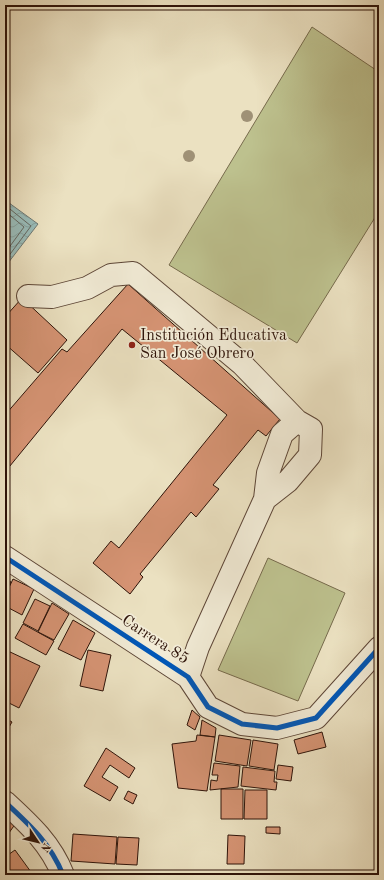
<svg xmlns="http://www.w3.org/2000/svg" width="384" height="880" viewBox="0 0 384 880" font-family="'Old Standard TT',serif">
  <style>
    .garden { fill: #bdc18e; stroke: #766a4c }
    .water { fill: url(#water-waves); stroke: #6e7873 }
    .lines { fill: none; stroke-linecap: round; stroke-linejoin: round }
    .shore { stroke: #646861; stroke-width: 1 }
    .building { fill: #d59373; stroke: #2e1309 }
    .minor-casing { stroke: #5d4637; stroke-width: 24 }
    .minor { stroke: #f2ecd7; stroke-width: 22 }
    .cycleway-casing { stroke: #f2ecd7; stroke-width: 8 }
    .cycleway { stroke: #0057b8; stroke-width: 5 }
    .tree { fill: #9f9176 }
    .poi-dot { fill: #8f2418; stroke: #f2ecd7; stroke-width: 1.5 }
    .labels { text-anchor: middle; dominant-baseline: central; stroke-width: 3.5; stroke-linejoin: round; paint-order: stroke }
    .poi-label { font-size: 16px; fill: #2e1309; stroke: #f2ecd7; text-anchor: start }
    .street-label { font-size: 16px; fill: #2e1309; stroke: #f2ecd7 }
  </style>
  <defs>
    <pattern id="water-waves" width="16" height="10" patternUnits="userSpaceOnUse"><rect width="16" height="10" fill="#99bcb9"/><path d="M0 5q4-4 8 0t8 0" fill="none" stroke="#84a19e"/></pattern>
  </defs>
  <rect width="100%" height="100%" fill="#ebe1c1"/>
  <filter id="stains"><feTurbulence type="fractalNoise" baseFrequency=".005" numOctaves="4"/><feColorMatrix values="0 0 0 0 .2 0 0 0 0 .09 0 0 0 0 .02 0 0 0 .5 -.17"/></filter>
  <radialGradient id="worn" r=".72"><stop offset=".6" stop-color="#630" stop-opacity="0"/><stop offset="1" stop-color="#630" stop-opacity=".3"/></radialGradient>
  <path class="garden" d="M 312,27 L 379,72 L 379,211 L 297,343 L 169,265 Z
    M 268,558 L 345,593 L 298,701 L 218,670 Z"/>
  <path class="water" d="M 5,200 L 38,224 L 5,267 Z"/>
  <g class="lines">
    <path class="shore" d="M 5,205 L 31,226 L 5,261
      M 5,211 L 24,227 L 5,253"/>
  </g>
  <path class="building" d="M 128,284 L 280,419 L 266,436 L 258,430 L 213,485 L 219,489 L 196,517 L 191,512 L 140,574 L 143,577 L 130,594 L 93,563 L 111,541 L 119,548 L 227,415 L 122,329 L 5,472 L 5,415 L 62,349 L 67,352 Z
    M 22,298 L 67,340 L 38,373 L 5,344 L 5,317 Z
    M 5,574 L 8,575 L 5,579 L 11,582 L 5,594 Z
    M 13,579 L 34,589 L 22,615 L 5,606 L 5,596 Z
    M 35,599 L 50,606 L 38,631 L 23,623 Z
    M 52,603 L 69,614 L 54,640 L 38,632 Z
    M 73,620 L 95,633 L 81,660 L 58,649 Z
    M 23,624 L 54,641 L 46,655 L 15,638 Z
    M 88,650 L 111,655 L 103,691 L 80,686 Z
    M 8,651 L 40,666 L 19,708 L 5,701 L 5,656 Z
    M 192,710 L 200,717 L 195,730 L 187,725 Z
    M 5,718 L 12,722 L 5,734 Z
    M 202,720 L 216,728 L 215,737 L 200,735 Z
    M 322,732 L 326,747 L 298,754 L 294,740 Z
    M 197,735 L 215,737 L 207,791 L 178,788 L 172,744 L 196,741 Z
    M 219,735 L 251,740 L 247,766 L 215,761 Z
    M 253,740 L 278,744 L 274,770 L 249,766 Z
    M 106,748 L 135,768 L 129,778 L 110,765 L 102,777 L 118,787 L 110,801 L 84,786 Z
    M 214,763 L 240,766 L 238,787 L 210,790 L 211,780 L 217,781 L 218,775 L 212,775 Z
    M 278,765 L 293,767 L 291,781 L 276,779 Z
    M 243,767 L 275,771 L 274,782 L 277,782 L 276,790 L 241,786 Z
    M 221,789 L 243,789 L 243,819 L 221,819 Z
    M 245,790 L 267,790 L 267,819 L 244,819 Z
    M 128,791 L 137,795 L 133,804 L 124,799 Z
    M 5,812 L 16,823 L 6,837 L 5,836 Z
    M 266,827 L 280,827 L 280,834 L 266,833 Z
    M 73,834 L 117,837 L 115,864 L 71,861 Z
    M 379,834 L 379,844 L 375,836 Z
    M 228,835 L 245,836 L 244,864 L 227,864 Z
    M 118,837 L 139,838 L 137,865 L 116,864 Z
    M 15,850 L 31,872 L 26,875 L 5,875 L 5,857 Z
    M 255,871 L 270,875 L 254,875 Z"/>
  <g class="lines">
    <defs>
      <path id="minor" d="M 28,296 L 52,297 L 87,288 L 111,275 L 133,273 L 242,364 L 297,421
        M 5,557 L 188,677 L 208,707 L 242,724 L 277,728 L 316,718 L 379,648
        M 188,677 L 198,647 L 265,499 L 268,473 L 282,434 L 297,421 L 311,429 L 310,455 L 288,481 L 265,499
        M 5,802 C 29,824 51,844 63,875"/>
    </defs>
    <use href="#minor" class="minor-casing"/>
    <use href="#minor" class="minor"/>
    <defs>
      <path id="cycleway" d="M 5,557 L 188,677 L 208,707 L 242,724 L 277,728 L 316,718 L 379,648
        M 5,802 C 29,824 51,844 63,875"/>
    </defs>
    <use href="#cycleway" class="cycleway-casing"/>
    <use href="#cycleway" class="cycleway"/>
  </g>
  <g class="tree">
    <circle cx="247" cy="116" r="6"/>
    <circle cx="189" cy="156" r="6"/>
  </g>
  <circle class="poi-dot" cx="132" cy="345" r="4"/>
  <g class="labels">
    <g class="poi-label">
      <text x="140" y="336">Institución Educativa<tspan x="140" dy="18">San José Obrero</tspan></text>
    </g>
    <g class="street-label">
      <text transform="translate(155 640) rotate(33)">Carrera 85</text>
    </g>
  </g>
  <rect width="384" height="880" fill="none" stroke="#ebe1c1" stroke-width="20"/>
  <rect x="6" y="6" width="372" height="868" fill="none" stroke="#2e1309" stroke-width="2"/>
  <rect x="10" y="10" width="364" height="860" fill="none" stroke="#2e1309"/>
  <g transform="translate(38 842) rotate(125)" stroke="#f2ecd7" stroke-width="3" paint-order="stroke">
  <path d="M0-3L7 15L0 10L-7 15Z" fill="#2e1309"/>
  <text y="-6" font-size="11" font-weight="bold" text-anchor="middle" fill="#2e1309">N</text>
  </g>
  <rect width="100%" height="100%" filter="url(#stains)"/>
  <rect width="100%" height="100%" fill="url(#worn)"/>
</svg>
